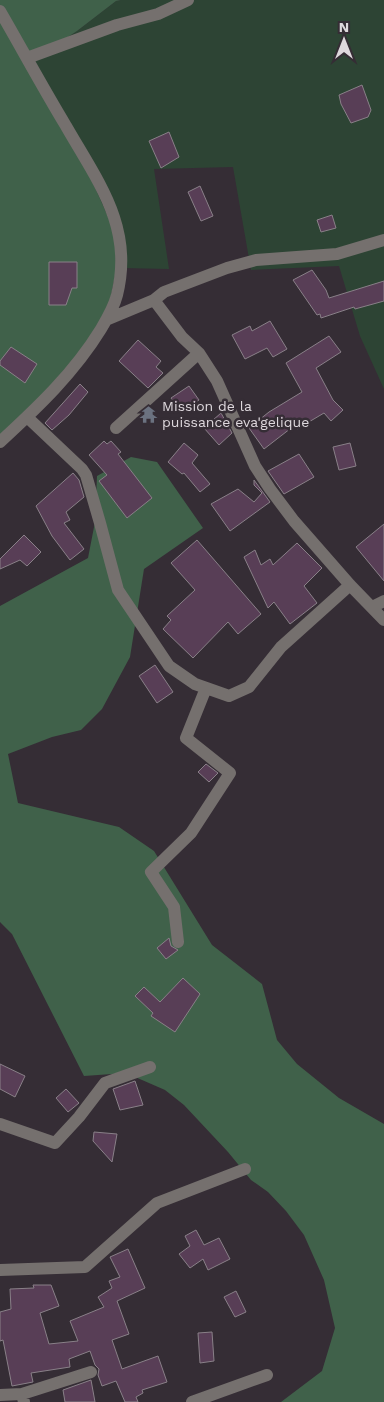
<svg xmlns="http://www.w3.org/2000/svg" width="384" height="1402" viewBox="0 0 384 1402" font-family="'Work Sans',sans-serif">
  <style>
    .green { fill: #2d4434 }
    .forest { fill: #40614a }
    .building { fill: #583e56; stroke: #898088 }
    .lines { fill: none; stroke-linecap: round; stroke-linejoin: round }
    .minor { stroke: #75706e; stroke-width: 12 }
    .labels { text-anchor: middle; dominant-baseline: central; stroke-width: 5; stroke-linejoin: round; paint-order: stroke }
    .poi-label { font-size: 14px; fill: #ded8dd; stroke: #352d35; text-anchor: start }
  </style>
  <rect width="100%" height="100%" fill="#352d35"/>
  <path class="green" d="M 121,0 L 384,0 L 384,389 L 360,336 L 339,266 L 251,270 L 233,167 L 154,169 L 169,269 L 122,268 L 32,61 L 77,31 L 116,1 Z"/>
  <path class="forest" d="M 0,0 L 121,0 L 116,1 L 77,31 L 32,61 L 67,125 L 121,246 L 103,336 L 0,438 Z
    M 131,457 L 157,462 L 203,528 L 144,569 L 130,657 L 102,709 L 81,730 L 52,737 L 8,754 L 18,803 L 119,827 L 154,851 L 212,945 L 262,984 L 277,1040 L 297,1064 L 339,1098 L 384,1124 L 384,1402 L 281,1402 L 322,1371 L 335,1328 L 324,1280 L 304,1235 L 286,1211 L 268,1192 L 251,1180 L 228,1152 L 184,1105 L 165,1090 L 126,1073 L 84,1076 L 12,934 L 0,922 L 0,606 L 88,558 L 95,522 L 97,476 Z"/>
  <path class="building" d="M 362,85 L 371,110 L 368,117 L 351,123 L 341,104 L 339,95 Z
    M 169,132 L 179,157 L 161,168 L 149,141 Z
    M 200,186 L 213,216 L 201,221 L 188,192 Z
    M 332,215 L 336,228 L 321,232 L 317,220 Z
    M 49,262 L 77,262 L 77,288 L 72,288 L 66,305 L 49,305 Z
    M 312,270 L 326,290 L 329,298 L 384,281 L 384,301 L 355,309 L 354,307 L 321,318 L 320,314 L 317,315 L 293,280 Z
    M 270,321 L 287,349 L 273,357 L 267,348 L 245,359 L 232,335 L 250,326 L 252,331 Z
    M 329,336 L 341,352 L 316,368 L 333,400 L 343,410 L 331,421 L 324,413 L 297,429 L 295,425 L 264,449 L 249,428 L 269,412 L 302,392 L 286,363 Z
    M 138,340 L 161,361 L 156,367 L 163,373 L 148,388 L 119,361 Z
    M 11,347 L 37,364 L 25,383 L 0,365 L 0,361 Z
    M 80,384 L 88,392 L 69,415 L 52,430 L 45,423 Z
    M 189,386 L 199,400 L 181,413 L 171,398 Z
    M 221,413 L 232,433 L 219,445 L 204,428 Z
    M 104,441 L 107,444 L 111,441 L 121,452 L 118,454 L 152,498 L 127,518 L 99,481 L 107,475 L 89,455 Z
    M 184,443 L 198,455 L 192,463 L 210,484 L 200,492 L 184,473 L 182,474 L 168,462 Z
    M 350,443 L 356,466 L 339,470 L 333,447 Z
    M 299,454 L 314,477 L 284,494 L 268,471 Z
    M 73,473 L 79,480 L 84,497 L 66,512 L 70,520 L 64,523 L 84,549 L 70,560 L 52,536 L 36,506 Z
    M 254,480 L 270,502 L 230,531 L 211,504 L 238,489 L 254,502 L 262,493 L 254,485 Z
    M 384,524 L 384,581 L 356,547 Z
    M 24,535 L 41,552 L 27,566 L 20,560 L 0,569 L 0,559 Z
    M 197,540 L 261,614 L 238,634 L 228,622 L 193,658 L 163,629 L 171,620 L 167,616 L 195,590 L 171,563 Z
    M 297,543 L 322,568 L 304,586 L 317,603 L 290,624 L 274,602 L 268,608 L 244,557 L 255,550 L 261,565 L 270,559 L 273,565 Z
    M 155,665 L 173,692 L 157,703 L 139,676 Z
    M 206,764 L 218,773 L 209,782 L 198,772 Z
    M 169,938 L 171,946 L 178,950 L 166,959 L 157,948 Z
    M 183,978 L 200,994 L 175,1032 L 151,1016 L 153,1013 L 135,996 L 144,987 L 160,1002 Z
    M 0,1064 L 25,1076 L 15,1097 L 0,1089 Z
    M 135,1081 L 143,1105 L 120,1110 L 113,1089 Z
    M 66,1089 L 79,1103 L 68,1112 L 56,1098 Z
    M 94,1132 L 117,1134 L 112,1162 L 93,1141 Z
    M 196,1230 L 204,1245 L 219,1238 L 230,1259 L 208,1270 L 203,1259 L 190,1268 L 179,1254 L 190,1246 L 185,1236 Z
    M 128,1249 L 145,1288 L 117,1301 L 129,1334 L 112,1340 L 122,1369 L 158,1356 L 167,1382 L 142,1390 L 143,1393 L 136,1397 L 138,1402 L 125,1402 L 116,1381 L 102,1386 L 98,1375 L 99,1369 L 95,1365 L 90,1351 L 69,1359 L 70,1367 L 31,1373 L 33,1382 L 12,1386 L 3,1340 L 0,1341 L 0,1312 L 11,1309 L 10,1289 L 34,1288 L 33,1285 L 51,1285 L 59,1306 L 40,1313 L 49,1344 L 78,1341 L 70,1321 L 104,1307 L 98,1297 L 112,1288 L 109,1281 L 120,1277 L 110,1257 Z
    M 236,1291 L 246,1312 L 235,1317 L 224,1297 Z
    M 212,1332 L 214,1361 L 200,1363 L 198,1333 Z
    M 91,1380 L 95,1402 L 65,1402 L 63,1390 Z"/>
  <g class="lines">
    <path class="minor" d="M 0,11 C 22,49 43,88 66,126 C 98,182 134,227 117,295 C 114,307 107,319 101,329 C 74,373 38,407 0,442
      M 27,58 L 117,25 L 158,14 L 188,0
      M 154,300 L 164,292 L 227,268 L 256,260 L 337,254 L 384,240
      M 106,320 L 154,300 L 182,337 L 199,353 L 217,381 L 255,466 L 270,489 L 294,521 L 350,585 L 384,620
      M 27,417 L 82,469 L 86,475 L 100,523 L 118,590 L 169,666 L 195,684 L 229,696 L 249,687 L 281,647 L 350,585
      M 116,428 L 199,353
      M 372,607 L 384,601
      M 178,942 L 174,907 L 151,872 L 191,833 L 230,773 L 186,738 L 206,688
      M 0,1124 L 55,1143 L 79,1117 L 105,1083 L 150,1067
      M 0,1270 L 85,1267 L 157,1203 L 245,1169
      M 0,1395 L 22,1394
      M 24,1402 L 22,1394 L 91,1372
      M 192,1402 L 267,1375"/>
  </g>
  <defs>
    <symbol id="temple-bare" viewBox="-9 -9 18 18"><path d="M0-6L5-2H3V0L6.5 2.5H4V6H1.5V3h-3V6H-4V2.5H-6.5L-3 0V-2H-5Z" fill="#6b7280" stroke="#352d35" stroke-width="2.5" paint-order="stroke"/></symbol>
  </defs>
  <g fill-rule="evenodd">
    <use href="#temple-bare" x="136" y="402" width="25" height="25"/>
  </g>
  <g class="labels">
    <g class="poi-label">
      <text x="162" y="406">Mission de la<tspan x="162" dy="16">puissance eva'gelique</tspan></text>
    </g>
  </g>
  <g transform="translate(344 40)" stroke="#352d35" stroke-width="4" paint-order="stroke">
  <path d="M0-4L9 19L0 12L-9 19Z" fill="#ded8dd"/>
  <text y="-8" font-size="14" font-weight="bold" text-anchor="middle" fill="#ded8dd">N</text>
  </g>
</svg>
